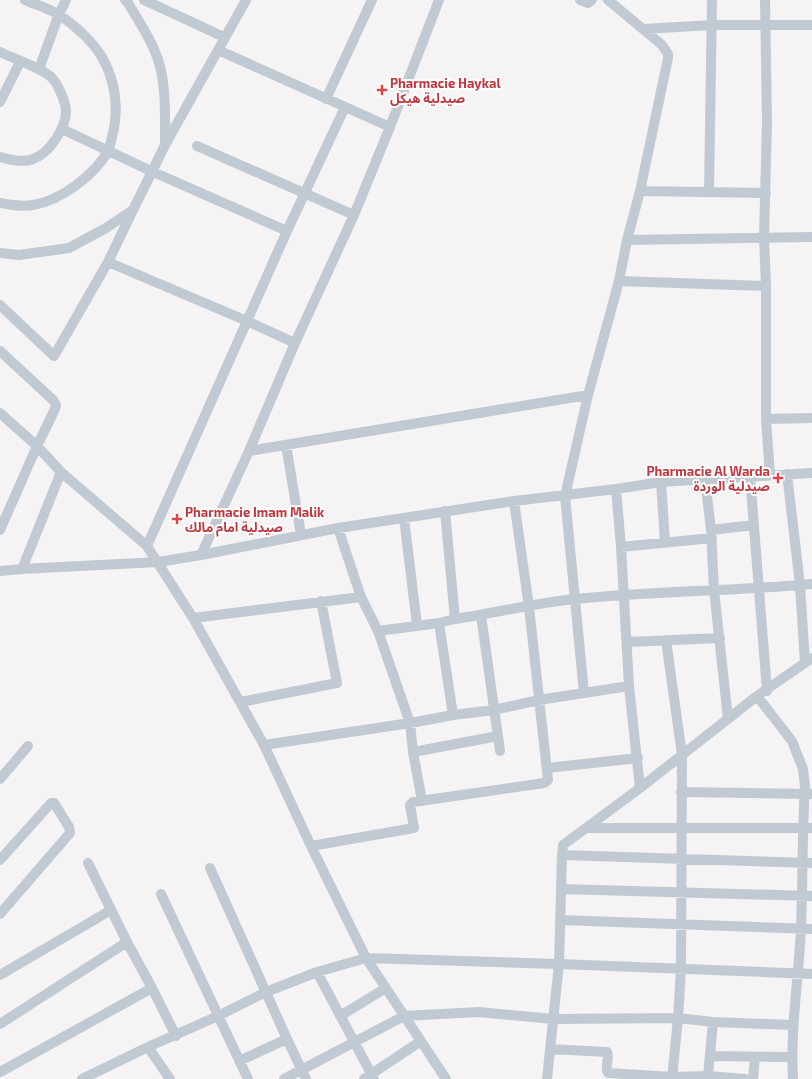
<svg xmlns="http://www.w3.org/2000/svg" width="812" height="1079" viewBox="0 0 812 1079" font-family="'Exo 2','Noto Sans Arabic',sans-serif">
  <style>
    .lines { fill: none; stroke-linecap: round; stroke-linejoin: round }
    .street { stroke: #c1cad2; stroke-width: 10 }
    .health-dot { fill: #e0444e; stroke: #fff; stroke-width: 1.5 }
    .labels { text-anchor: middle; dominant-baseline: central; stroke-width: 4; stroke-linejoin: round; paint-order: stroke }
    .health-label { font-size: 13px; font-weight: bold; fill: #be3a42; stroke: #fff; text-anchor: start }
  </style>
  <rect width="100%" height="100%" fill="#f5f3f3"/>
  <g class="lines">
    <path class="street" d="M 125,0 L 128,3 C 140,23 154,44 160,66 C 166,91 165,117 165,143
      M 144,0 L 224,37
      M 580,0 L 588,3 L 592,0
      M 765,0 L 767,122 L 764,238 L 766,286 L 766,419 L 770,475
      M 643,29 L 712,25 L 812,25
      M 218,50 L 390,127
      M 0,52 C 12,58 44,69 52,78 C 58,84 66,103 66,111 C 66,128 49,154 33,159 C 23,163 10,160 0,157
      M 39,69 L 59,14 L 66,0
      M 326,99 L 372,0
      M 0,102 L 20,62
      M 62,129 L 151,171 L 287,231
      M 197,146 L 354,215
      M 640,191 L 766,193
      M 709,192 L 712,0
      M 0,203 C 11,205 22,207 33,205 C 60,201 95,175 108,151 C 110,147 111,141 112,137 C 119,110 116,82 102,57 C 92,41 75,25 59,15 C 49,8 36,5 25,0
      M 627,240 L 812,237
      M 0,253 L 19,255 L 69,248 L 106,228 L 133,210 L 165,145 L 246,0
      M 108,262 L 247,321 L 295,343
      M 619,281 L 766,286
      M 0,305 L 54,356 L 108,262 L 133,210
      M 0,351 L 53,400 L 56,405 L 55,409 L 37,446 L 0,530
      M 0,413 L 37,446 L 61,472 L 147,546 L 193,618 L 264,745 L 311,846 L 366,958 L 446,1079
      M 766,419 L 812,418
      M 286,445 L 301,535
      M 249,451 L 588,395
      M 787,474 L 800,585 L 805,663
      M 750,476 L 767,691
      M 705,479 L 711,530 L 714,590 L 728,719
      M 661,482 L 665,542
      M 616,489 L 621,547 L 629,686 L 640,788
      M 445,511 L 455,619
      M 404,518 L 417,625
      M 338,528 L 361,597 L 378,631 L 410,723 L 413,752 L 422,801
      M 711,530 L 754,525
      M 147,546 L 287,231 L 345,107
      M 621,547 L 712,538
      M 201,555 L 249,451 L 295,343 L 354,215 L 390,127 L 439,0
      M 22,569 L 61,472
      M 0,571 L 22,569 L 158,562 L 201,555 L 338,528 L 514,501 L 616,489 L 661,482 L 812,473
      M 481,615 L 500,751
      M 193,618 L 361,597
      M 439,623 L 453,715
      M 378,631 L 439,623 L 455,619 C 495,613 535,603 575,599 C 654,591 733,591 812,584
      M 666,640 L 682,755 L 681,969 L 678,1018 L 672,1079
      M 627,642 L 720,638
      M 584,693 L 565,496 L 588,395 L 619,281 L 627,240 L 640,191 L 668,58 L 668,54 L 662,45 L 608,0
      M 757,696 L 792,741 L 803,769 L 805,787 C 802,833 803,880 801,927 C 799,978 790,1028 793,1079
      M 241,702 L 337,683 L 321,601
      M 264,745 L 410,723 L 453,715 L 494,710 L 539,700 L 629,686
      M 413,752 L 498,736
      M 547,768 L 638,758
      M 0,779 L 28,746
      M 681,792 L 812,794
      M 586,828 L 812,828
      M 311,846 L 414,828 L 410,805 L 413,802 L 544,783 L 548,780 L 529,607 L 514,501
      M 562,855 L 812,863
      M 0,860 L 51,803 L 54,803 L 69,827 L 70,833 L 0,914
      M 88,863 L 127,942 L 152,988 L 176,1036
      M 210,868 L 287,1039 L 306,1079
      M 561,889 L 812,896
      M 161,894 L 248,1079
      M 560,920 L 812,929
      M 317,972 L 374,1079
      M 0,975 L 111,910
      M 340,1016 L 386,988
      M 713,1022 L 708,1076 L 745,1079
      M 0,1024 L 127,942
      M 148,1047 L 170,1079
      M 550,1049 L 607,1052 C 610,1059 604,1067 608,1073 L 672,1077 L 708,1076
      M 710,1056 L 792,1057
      M 239,1061 L 287,1039
      M 0,1072 L 152,988
      M 82,1079 L 148,1047 L 218,1016 L 266,992 L 317,972 L 366,958 L 559,964 L 812,974
      M 284,1079 L 404,1016 L 479,1012 L 553,1019 L 678,1018 L 713,1022 L 793,1025
      M 364,1079 L 421,1041
      M 547,1079 L 559,964 L 562,855 L 563,845 L 640,788 L 757,696 L 812,658
      M 753,1079 L 755,1057"/>
  </g>
  <g class="health-dot">
    <path d="M380 84h4v4h4v4h-4v4h-4v-4h-4v-4h4z"/>
    <path d="M776 472h4v4h4v4h-4v4h-4v-4h-4v-4h4z"/>
    <path d="M175 513h4v4h4v4h-4v4h-4v-4h-4v-4h4z"/>
  </g>
  <g class="labels">
    <g class="health-label">
      <text x="390" y="83">Pharmacie Haykal<tspan x="390" dy="15">صيدلية هيكل</tspan></text>
      <text x="770" y="471" text-anchor="end">Pharmacie Al Warda<tspan x="770" dy="15">صيدلية الوردة</tspan></text>
      <text x="185" y="512">Pharmacie Imam Malik<tspan x="185" dy="15">صيدلية امام مالك</tspan></text>
    </g>
  </g>
</svg>
